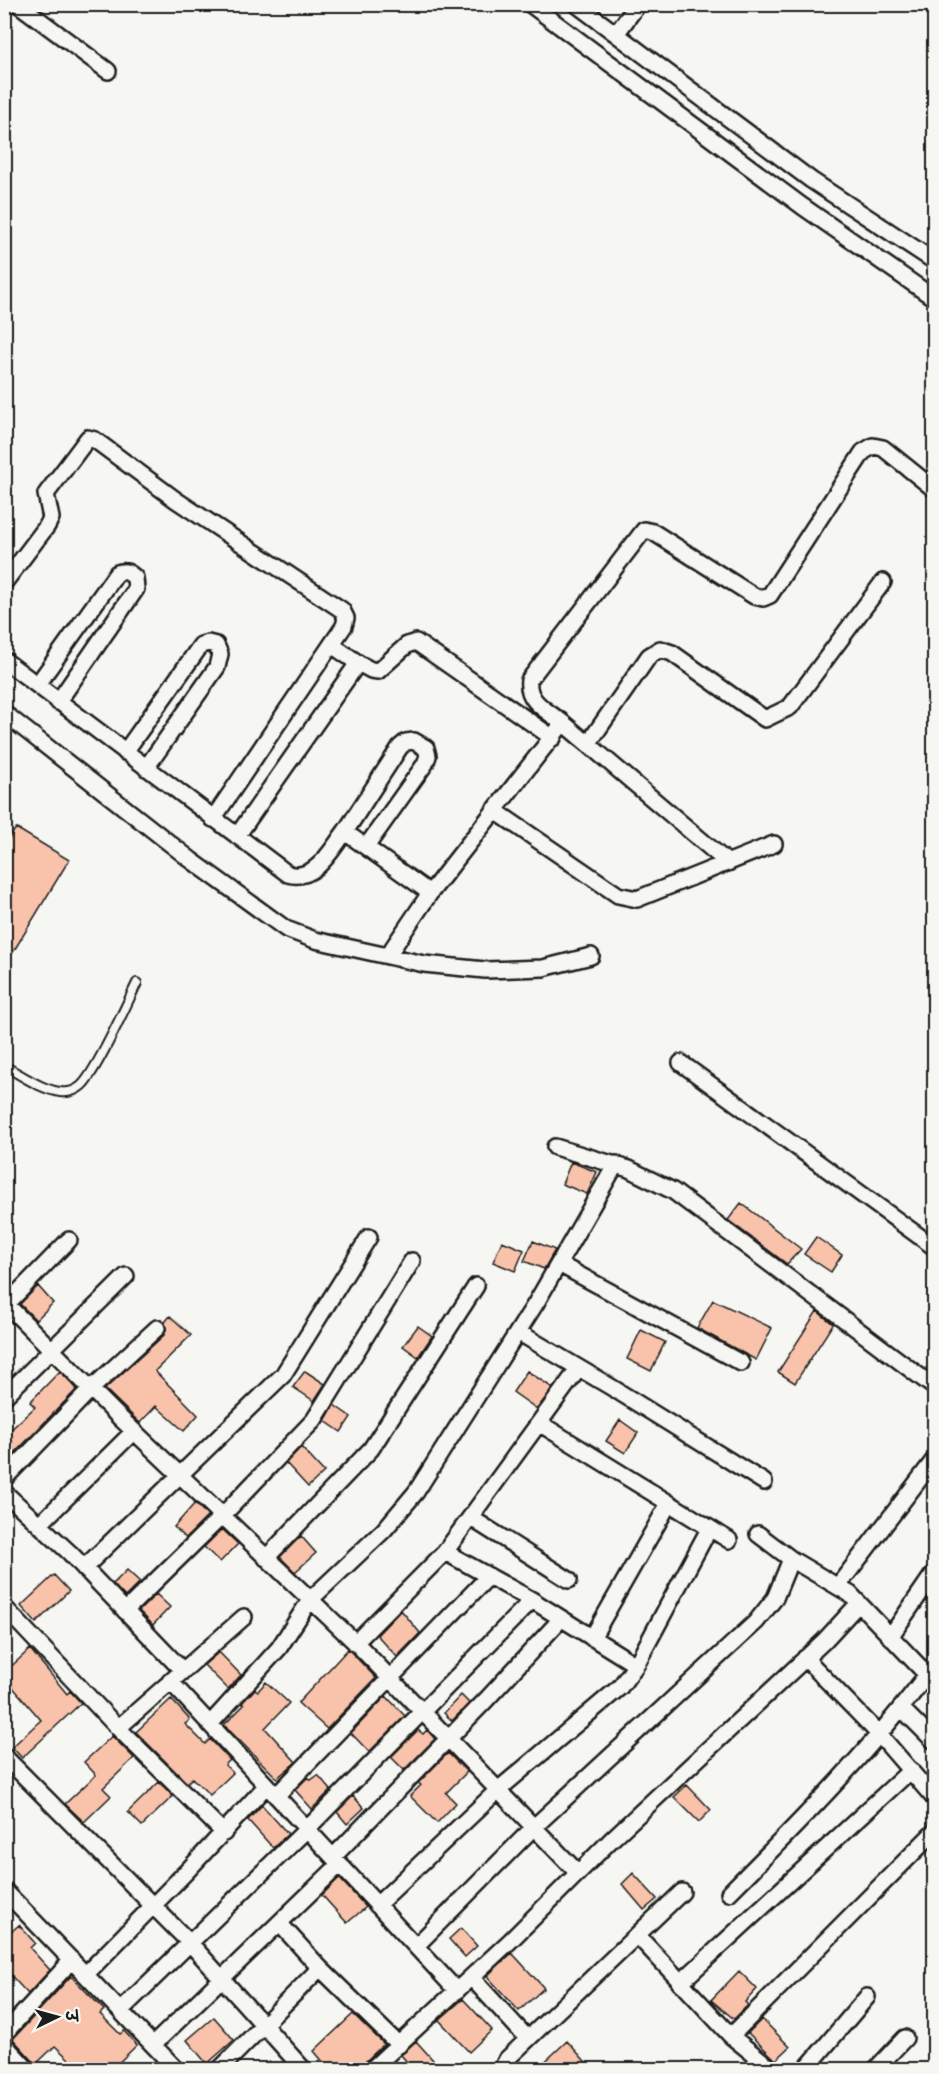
<svg xmlns="http://www.w3.org/2000/svg" width="939" height="2074" viewBox="0 0 939 2074" font-family="Pangolin,'Playpen Sans Deva',sans-serif">
  <style>
    .building { fill: #f9c3ab; stroke: #1c1c1c; stroke-width: 1.5 }
    .lines { fill: none; stroke-linecap: round; stroke-linejoin: round }
    .lane-casing { stroke: #1c1c1c; stroke-width: 12 }
    .street-casing { stroke: #1c1c1c; stroke-width: 20 }
    .lane { stroke: #f6f6f2; stroke-width: 8 }
    .street { stroke: #f6f6f2; stroke-width: 15 }
  </style>
  <rect width="100%" height="100%" fill="#f6f6f2"/>
  <filter id="ink" filterUnits="userSpaceOnUse"><feTurbulence type="fractalNoise" baseFrequency=".0167" numOctaves="2"/><feDisplacementMap in="SourceGraphic" scale="12" xChannelSelector="R" yChannelSelector="G"/><feConvolveMatrix kernelMatrix="1 2 1 2 8 2 1 2 1" color-interpolation-filters="sRGB"/></filter>
  <g filter="url(#ink)">
    <path class="building" d="M 16,828 L 69,860 L 4,967 L 4,846 Z
      M 571,1162 L 597,1172 L 587,1194 L 562,1184 Z
      M 741,1203 L 801,1249 L 787,1264 L 728,1220 Z
      M 816,1237 L 842,1255 L 831,1272 L 804,1254 Z
      M 502,1241 L 524,1250 L 515,1271 L 493,1262 Z
      M 533,1241 L 555,1250 L 544,1269 L 524,1261 Z
      M 38,1286 L 53,1303 L 36,1320 L 20,1304 Z
      M 713,1300 L 772,1328 L 756,1360 L 697,1328 Z
      M 817,1311 L 833,1324 L 795,1383 L 778,1372 Z
      M 170,1316 L 191,1335 L 155,1371 L 198,1415 L 184,1431 L 156,1406 L 140,1423 L 105,1389 L 164,1335 L 166,1330 L 165,1322 Z
      M 418,1326 L 432,1336 L 418,1357 L 403,1346 Z
      M 641,1330 L 665,1342 L 651,1371 L 627,1359 Z
      M 60,1371 L 77,1389 L 4,1464 L 4,1436 L 35,1407 L 30,1402 Z
      M 305,1371 L 325,1384 L 314,1401 L 293,1387 Z
      M 527,1371 L 553,1388 L 537,1409 L 513,1392 Z
      M 334,1405 L 351,1417 L 341,1432 L 325,1421 Z
      M 620,1420 L 638,1433 L 625,1453 L 606,1441 Z
      M 301,1447 L 324,1472 L 308,1487 L 286,1463 Z
      M 195,1503 L 208,1516 L 186,1538 L 174,1527 Z
      M 222,1529 L 238,1544 L 220,1562 L 204,1547 Z
      M 301,1536 L 316,1553 L 295,1572 L 280,1557 Z
      M 127,1570 L 140,1582 L 125,1597 L 113,1584 Z
      M 54,1575 L 69,1591 L 36,1623 L 21,1606 Z
      M 156,1594 L 170,1607 L 153,1625 L 139,1611 Z
      M 401,1610 L 420,1633 L 397,1657 L 377,1635 Z
      M 30,1649 L 67,1694 L 70,1691 L 81,1703 L 22,1758 L 12,1747 L 41,1720 L 4,1677 L 4,1673 Z
      M 348,1649 L 376,1678 L 327,1729 L 298,1703 Z
      M 219,1652 L 241,1675 L 228,1689 L 204,1665 Z
      M 266,1682 L 289,1703 L 265,1728 L 296,1762 L 277,1778 L 224,1725 L 244,1705 L 242,1703 L 255,1689 L 258,1691 Z
      M 461,1695 L 469,1703 L 452,1721 L 444,1713 Z
      M 386,1696 L 405,1716 L 369,1752 L 351,1733 Z
      M 171,1699 L 190,1720 L 185,1724 L 205,1744 L 210,1739 L 230,1760 L 225,1765 L 233,1773 L 210,1795 L 192,1778 L 187,1783 L 136,1732 Z
      M 418,1730 L 423,1734 L 427,1730 L 435,1739 L 404,1770 L 391,1757 Z
      M 112,1736 L 134,1758 L 103,1788 L 111,1796 L 84,1822 L 65,1804 L 96,1775 L 84,1762 Z
      M 448,1753 L 467,1772 L 446,1793 L 456,1803 L 437,1823 L 410,1796 L 421,1785 L 418,1783 Z
      M 318,1775 L 331,1790 L 312,1809 L 295,1790 L 308,1777 L 311,1780 Z
      M 159,1782 L 173,1796 L 142,1826 L 128,1812 Z
      M 687,1785 L 711,1810 L 699,1822 L 674,1797 Z
      M 353,1796 L 364,1808 L 347,1824 L 337,1812 Z
      M 262,1805 L 288,1834 L 273,1848 L 248,1820 Z
      M 633,1873 L 657,1899 L 644,1910 L 622,1884 Z
      M 339,1878 L 366,1907 L 347,1923 L 322,1895 Z
      M 19,1925 L 35,1943 L 30,1948 L 50,1970 L 28,1994 L 4,1968 L 4,1938 Z
      M 461,1928 L 477,1946 L 465,1957 L 449,1939 Z
      M 512,1953 L 544,1988 L 519,2011 L 487,1976 Z
      M 739,1971 L 757,1989 L 745,2002 L 748,2005 L 734,2019 L 711,2000 Z
      M 71,1976 L 104,2010 L 100,2014 L 120,2034 L 124,2031 L 137,2045 L 111,2070 L 94,2070 L 88,2063 L 81,2070 L 55,2046 L 36,2064 L 13,2039 Z
      M 463,1999 L 492,2030 L 469,2052 L 439,2020 Z
      M 353,2014 L 384,2044 L 364,2063 L 362,2070 L 330,2070 L 314,2051 Z
      M 214,2017 L 234,2040 L 207,2064 L 187,2040 Z
      M 762,2019 L 790,2047 L 776,2060 L 748,2033 Z
      M 416,2041 L 442,2070 L 414,2070 L 401,2055 Z
      M 567,2041 L 593,2070 L 536,2070 Z"/>
    <g class="lines">
      <defs>
        <path id="lane" d="M 4,1066 C 22,1075 40,1089 60,1092 C 67,1093 75,1091 81,1086 C 96,1073 126,1005 137,983"/>
        <path id="street" d="M 18,4 L 108,71
          M 530,4 L 802,206 L 934,298
          M 576,4 L 811,180 L 934,261
          M 616,34 L 638,4
          M 4,583 L 47,526 L 51,518 L 46,494 L 88,438 L 95,440 L 176,500 L 342,610 L 346,618 L 344,626 L 213,819
          M 4,660 L 288,874 C 315,882 331,850 345,832 L 430,893
          M 358,663 L 371,670 L 378,671 L 407,645 L 416,642 L 553,738
          M 37,685 L 117,573 C 125,570 129,572 135,578 L 136,589 L 58,702
          M 4,713 L 191,860 L 286,929 L 315,940 L 424,964 L 485,970 L 543,968 L 591,956
          M 563,723 L 588,744
          M 125,752 L 201,645 L 208,643 L 216,645 L 220,654 L 217,667 L 146,768
          M 494,810 L 618,895 L 637,899 L 774,844
          M 345,832 L 400,747 L 406,742 L 414,741 L 426,748 L 428,756 L 425,764 L 366,847
          M 237,836 L 358,663 L 332,645
          M 728,863 L 588,744 L 649,656 L 660,649 L 672,653 L 765,719 L 790,707 L 883,582
          M 388,955 L 430,893 L 563,723 C 548,711 526,702 529,680 L 644,530 L 653,532 L 754,596 L 763,598 L 770,595 L 863,452 L 873,446 L 883,448 L 934,489
          M 681,1063 L 934,1247
          M 555,1147 L 629,1169 L 673,1191 L 934,1387
          M 559,1264 L 741,1363
          M 7,1305 L 118,1416 L 359,1646 L 578,1873
          M 4,1307 L 69,1240
          M 518,1332 L 611,1387 L 764,1482
          M 4,1397 L 126,1276
          M 539,1423 L 729,1540
          M 4,1479 L 91,1389 L 157,1328
          M 4,1492 L 70,1553 L 182,1670
          M 471,1518 L 569,1580
          M 39,1525 L 134,1431
          M 758,1534 L 791,1559 L 850,1594 L 934,1682
          M 445,1552 L 532,1600 L 636,1665
          M 266,1558 L 371,1449 L 476,1286
          M 84,1568 L 283,1375 L 369,1237
          M 838,1586 L 934,1460
          M 4,1607 L 118,1728 L 224,1833
          M 125,1611 L 223,1515 L 314,1420 L 412,1261
          M 890,1637 L 934,1573
          M 592,1638 L 668,1505
          M 355,1643 L 445,1552 L 579,1368
          M 805,1658 L 878,1733 L 934,1798
          M 170,1681 L 457,1991
          M 901,1708 L 934,1741
          M 211,1723 L 279,1648 L 310,1600 L 384,1530 L 416,1492 L 536,1303 L 616,1164
          M 118,1728 L 244,1617
          M 4,1756 L 189,1942 L 304,2070
          M 276,1796 L 489,1576
          M 333,1857 L 486,1700 L 561,1619
          M 4,1890 L 177,2070
          M 729,1893 C 800,1822 875,1746 934,1665
          M 377,1905 L 498,1790 L 620,1687 L 636,1665 L 709,1529
          M 280,1924 L 320,1968 L 399,2045
          M 637,1935 L 731,2036 L 773,2070
          M 416,1946 L 533,1828 L 756,1622 L 775,1598 L 791,1559
          M 86,1974 L 188,1870 L 266,1786
          M 471,1977 L 528,2039
          M 680,1983 L 911,1770
          M 122,2009 L 307,1829 L 532,1600
          M 4,2034 L 72,1960
          M 731,2036 L 934,1832
          M 4,2044 L 28,2070
          M 154,2044 L 340,1864
          M 219,2070 L 320,1968
          M 371,2070 L 510,1941 L 612,1839 L 824,1641 L 859,1603
          M 501,2070 L 507,2059 L 682,1892
          M 805,2070 L 867,1997
          M 875,2070 L 905,2038"/>
      </defs>
      <use href="#lane" class="lane-casing"/>
      <use href="#street" class="street-casing"/>
      <use href="#lane" class="lane"/>
      <use href="#street" class="street"/>
    </g>
  </g>
  <rect width="939" height="2074" fill="none" stroke="#f6f6f2" stroke-width="24"/>
  <rect x="12" y="12" width="915" height="2050" fill="none" stroke="#1c1c1c" stroke-width="2" filter="url(#ink)"/>
  <g transform="translate(57 2017) rotate(85)" stroke="#f6f6f2" stroke-width="4.5" paint-order="stroke">
  <path d="M0-4.5L10 22L0 15L-10 22Z" fill="#1c1c1c"/>
  <text y="-9" font-size="16" font-weight="bold" text-anchor="middle" fill="#1c1c1c">उ</text>
  </g>
</svg>
